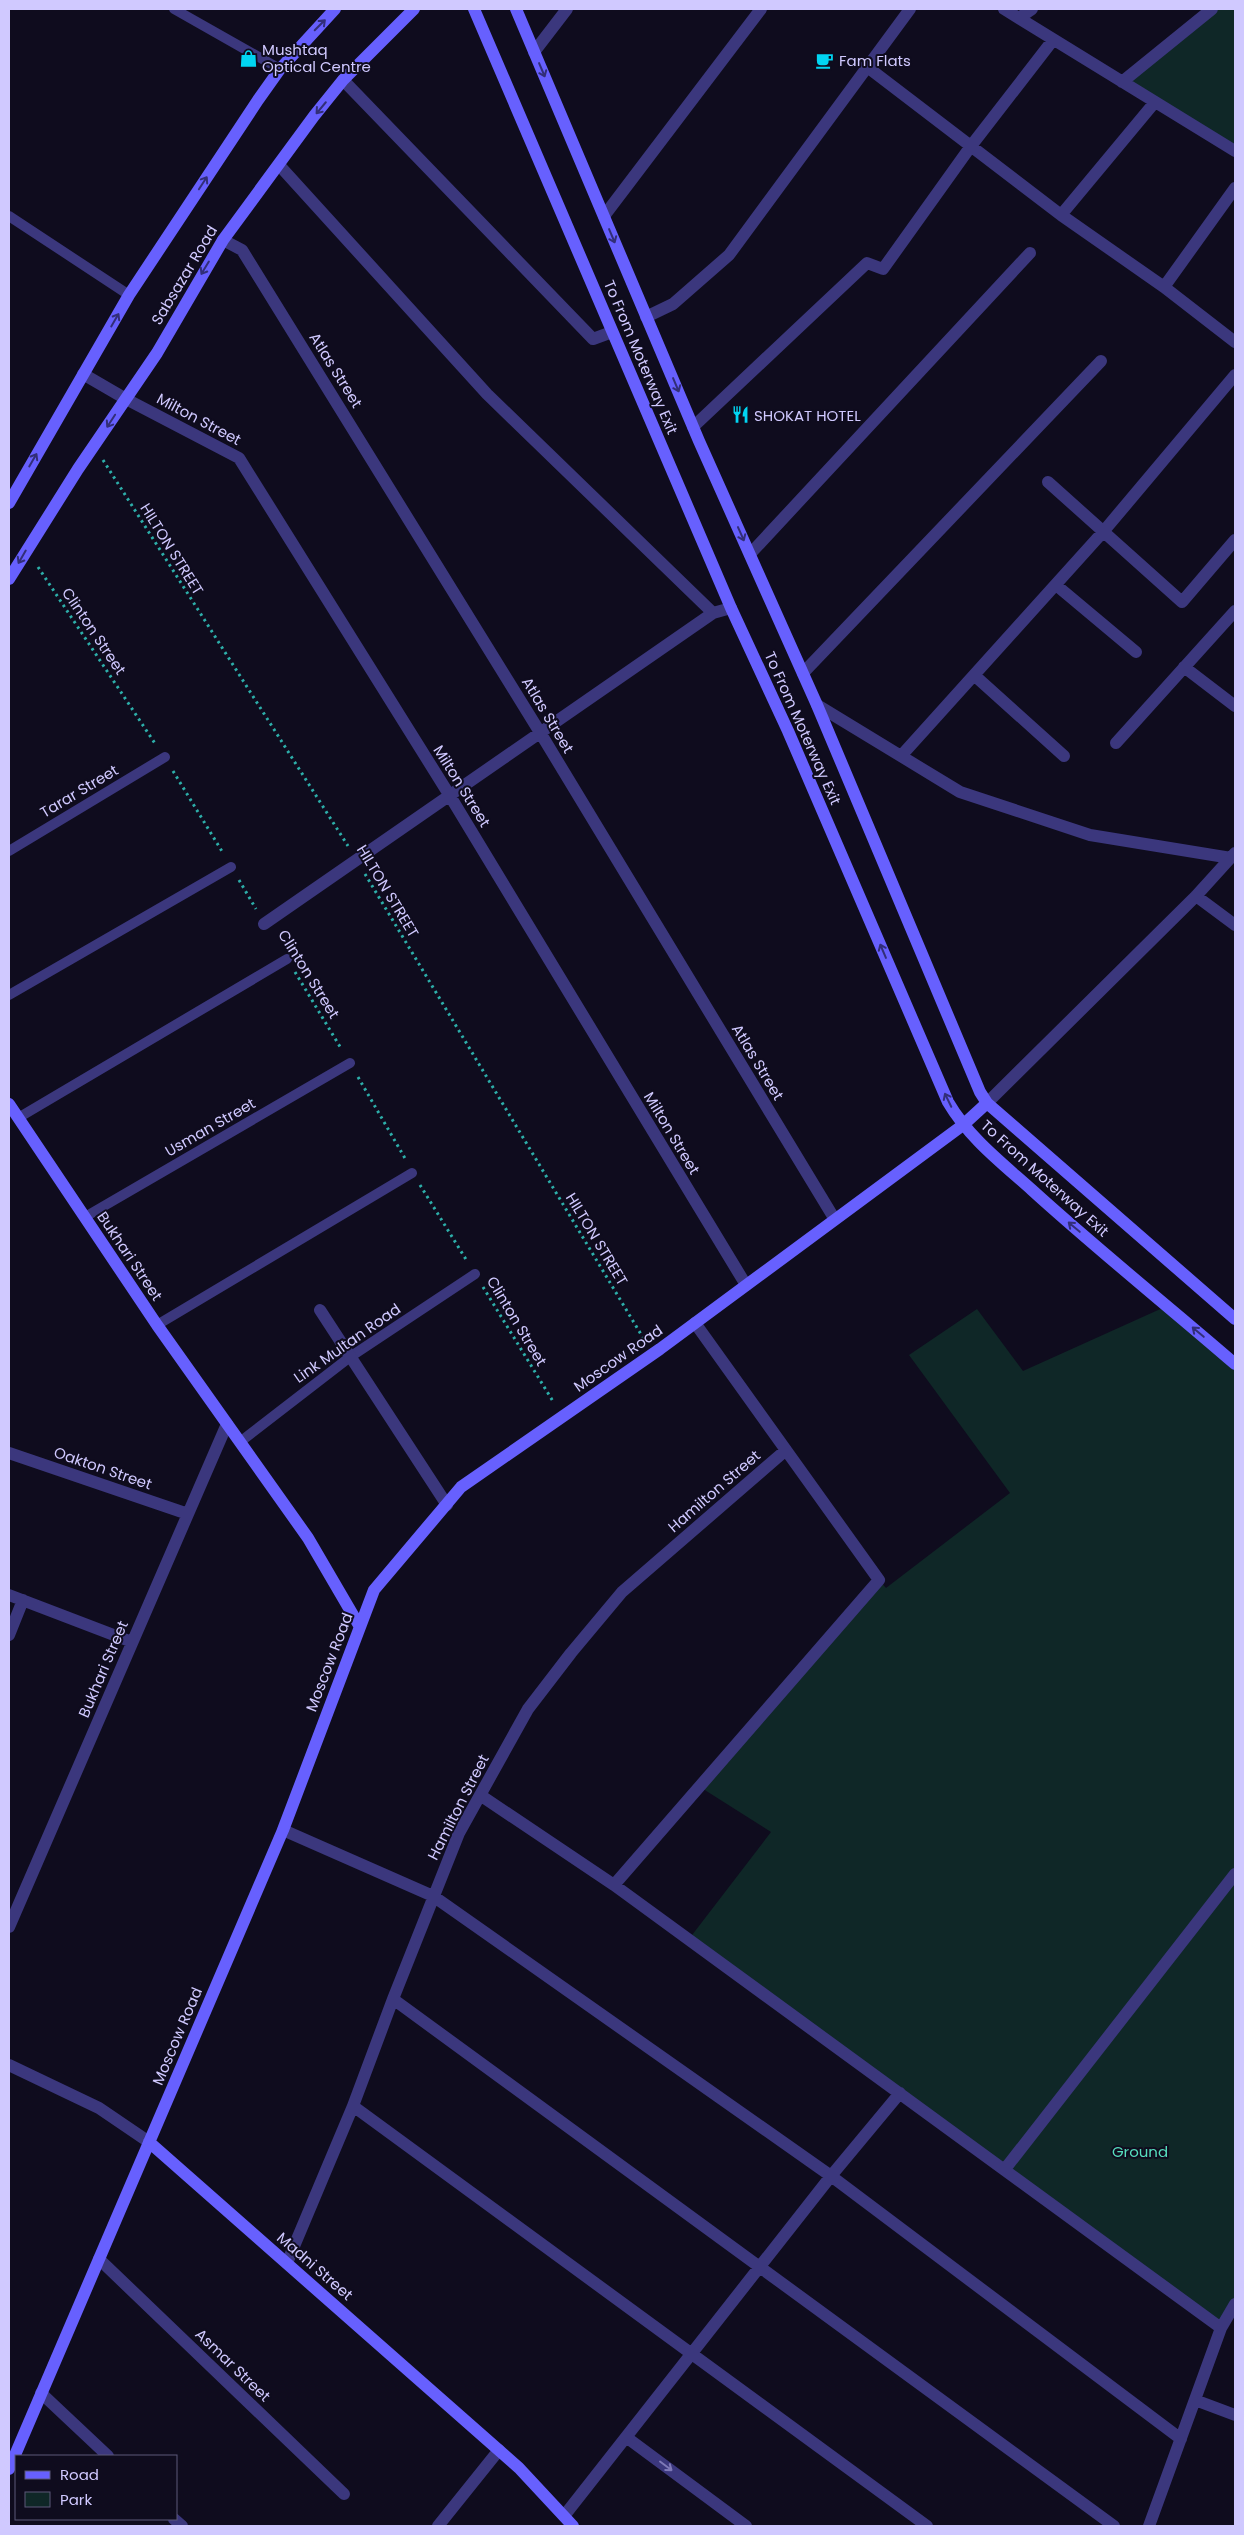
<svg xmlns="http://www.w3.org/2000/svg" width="1244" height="2535" viewBox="0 0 1244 2535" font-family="Poppins,sans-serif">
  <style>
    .green { fill: #0f2727 }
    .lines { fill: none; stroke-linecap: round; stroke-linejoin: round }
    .path { stroke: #2daea9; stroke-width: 3; stroke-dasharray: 2.5 4; stroke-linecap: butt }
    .lane { stroke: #3b377d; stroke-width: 10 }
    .street { stroke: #3b377d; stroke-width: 12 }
    .secondary { stroke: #6760fe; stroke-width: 12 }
    .oneway { stroke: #322e78 }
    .oneway2 { stroke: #7e79b8 }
    .labels { text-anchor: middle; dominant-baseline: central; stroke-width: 4; stroke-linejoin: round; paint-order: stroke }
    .poi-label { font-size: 15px; fill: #d0c9ff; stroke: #0f0c1e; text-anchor: start }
    .street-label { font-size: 15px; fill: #d0c9ff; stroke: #0f0c1e }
    .park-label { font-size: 15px; fill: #56debe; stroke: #0f0c1e }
  </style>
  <rect width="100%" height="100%" fill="#0f0c1e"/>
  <path class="green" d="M 1209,9 L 1235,9 L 1235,152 L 1122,82 Z
    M 1167,1306 L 1235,1364 L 1235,2304 L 1221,2328 L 689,1939 L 771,1832 L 700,1787 L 879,1580 L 886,1588 L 1010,1493 L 909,1355 L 977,1309 L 1023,1371 Z"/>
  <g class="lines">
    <path class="path" d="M 103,460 L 348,846
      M 38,567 L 156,745
      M 173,771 L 223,853
      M 365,874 L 645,1341
      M 239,880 L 256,909
      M 295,972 L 342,1050
      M 358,1077 L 406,1160
      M 420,1185 L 467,1261
      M 483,1287 L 554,1403"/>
    <path class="lane" d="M 174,9 L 280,69
      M 9,216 L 129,295
      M 9,851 L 165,757
      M 9,995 L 231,867
      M 18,1118 L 287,959
      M 85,1217 L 350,1063
      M 157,1325 L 412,1173
      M 240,1442 L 350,1357 L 475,1274"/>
    <path class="street" d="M 1004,9 L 1235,151
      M 1019,18 L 1032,9
      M 534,52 L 567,9
      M 866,66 L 1061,215 L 1164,287 L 1235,342
      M 343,80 L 593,339 L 612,332
      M 1122,82 L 1212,9
      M 279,165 L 487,394 L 713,613 L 731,608
      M 1061,215 L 1155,102
      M 604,216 L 761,9
      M 223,240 L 242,250 L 541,734 L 834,1218
      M 1164,287 L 1235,188
      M 646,317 L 673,304 L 729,255 L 910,9
      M 83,374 L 126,399 L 239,458 L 450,796 L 746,1285
      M 693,427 L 867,263 L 883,269 L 971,146 L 1053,40
      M 1048,482 L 1182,602 L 1235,540
      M 750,554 L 1030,253
      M 1056,585 L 1136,652
      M 1184,667 L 1235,706
      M 803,673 L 1101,361
      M 974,675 L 1064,756
      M 817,705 L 960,792 L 1090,835 L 1231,858
      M 1116,743 L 1235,611
      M 901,756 L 1103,532 L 1235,375
      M 1196,896 L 1235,925
      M 264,924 L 713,613
      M 987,1103 L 1196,896 L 1235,853
      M 320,1310 L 447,1505
      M 9,1453 L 188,1514
      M 9,1595 L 132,1642
      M 9,1635 L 23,1600
      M 480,1795 L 614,1885 L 1221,2328
      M 283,1830 L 433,1896 L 831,2176 L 1181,2439
      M 614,1885 L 879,1580 L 695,1323
      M 9,1927 L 227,1424
      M 393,1999 L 1114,2526
      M 9,2065 L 99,2108 L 149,2142
      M 353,2106 L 927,2526
      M 1005,2169 L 1235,1874
      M 99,2259 L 344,2494
      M 287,2263 L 353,2106 L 393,1999 L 459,1833 L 528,1709 L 571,1653 L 622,1592 L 786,1450
      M 41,2393 L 108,2456
      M 1195,2400 L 1235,2415
      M 626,2437 L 746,2526
      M 564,2516 L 831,2176 L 900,2093
      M 174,2519 L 182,2526
      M 438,2526 L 499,2450
      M 1149,2526 L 1221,2328 L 1235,2304"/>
    <path class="secondary" d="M 474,9 L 731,608 L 788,731 L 948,1102 C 969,1138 1002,1163 1032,1190 C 1098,1250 1168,1306 1235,1364
      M 516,9 L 699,441 L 817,705 L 980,1092 L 987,1103 L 1235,1319
      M 9,503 L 129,295 L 258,100 L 280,69 L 335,9
      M 9,579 L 78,469 L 157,353 L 223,240 L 314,116 L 343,80 L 414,9
      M 9,1104 L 157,1325 L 308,1538 L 360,1627
      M 149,2142 L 519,2468 L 573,2526
      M 9,2469 L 283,1830 L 374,1590 L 461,1487 L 660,1349 L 963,1125 L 987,1103"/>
  </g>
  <defs><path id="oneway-shaft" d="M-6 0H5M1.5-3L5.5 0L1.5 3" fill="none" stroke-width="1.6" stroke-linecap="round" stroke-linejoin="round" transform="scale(1.25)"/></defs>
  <g class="oneway">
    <use href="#oneway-shaft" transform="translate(320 25) rotate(-45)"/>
    <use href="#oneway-shaft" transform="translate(542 70) rotate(67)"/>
    <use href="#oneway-shaft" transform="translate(321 108) rotate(130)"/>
    <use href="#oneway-shaft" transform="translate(203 183) rotate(-57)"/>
    <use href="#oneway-shaft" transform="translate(612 236) rotate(67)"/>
    <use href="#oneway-shaft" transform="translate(205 268) rotate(121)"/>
    <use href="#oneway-shaft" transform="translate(115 320) rotate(-60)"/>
    <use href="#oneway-shaft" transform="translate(676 385) rotate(67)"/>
    <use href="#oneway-shaft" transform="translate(111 421) rotate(123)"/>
    <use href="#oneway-shaft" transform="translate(33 460) rotate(-60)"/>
    <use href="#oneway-shaft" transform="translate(741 534) rotate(66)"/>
    <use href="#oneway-shaft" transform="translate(22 557) rotate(120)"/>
    <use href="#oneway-shaft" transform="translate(883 951) rotate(-113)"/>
    <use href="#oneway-shaft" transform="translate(948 1100) rotate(-116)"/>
    <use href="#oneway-shaft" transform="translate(1074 1227) rotate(-140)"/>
    <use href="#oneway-shaft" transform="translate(1198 1332) rotate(-140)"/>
  </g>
  <use class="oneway2" href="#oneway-shaft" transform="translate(666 2466) rotate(37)"/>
  <defs>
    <symbol id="shop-bare" viewBox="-9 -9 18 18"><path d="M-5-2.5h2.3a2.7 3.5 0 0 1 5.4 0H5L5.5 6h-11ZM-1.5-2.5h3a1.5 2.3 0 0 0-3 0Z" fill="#01d5f2" stroke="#0f0c1e" stroke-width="2.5" paint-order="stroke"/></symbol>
    <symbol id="cafe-bare" viewBox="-9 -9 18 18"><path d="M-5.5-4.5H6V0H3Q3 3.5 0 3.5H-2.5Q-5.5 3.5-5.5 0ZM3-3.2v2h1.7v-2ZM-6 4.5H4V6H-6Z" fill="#01d5f2" stroke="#0f0c1e" stroke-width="2.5" paint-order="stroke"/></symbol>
    <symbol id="restaurant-bare" viewBox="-9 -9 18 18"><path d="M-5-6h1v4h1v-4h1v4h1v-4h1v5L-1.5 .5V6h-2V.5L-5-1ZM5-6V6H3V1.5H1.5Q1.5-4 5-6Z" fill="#01d5f2" stroke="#0f0c1e" stroke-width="2.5" paint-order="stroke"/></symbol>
  </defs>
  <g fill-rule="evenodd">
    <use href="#shop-bare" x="236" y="46" width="25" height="25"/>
    <use href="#cafe-bare" x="812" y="48" width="25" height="25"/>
    <use href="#restaurant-bare" x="728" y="402" width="25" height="25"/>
  </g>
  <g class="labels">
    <g class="poi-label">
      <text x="262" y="49">Mushtaq<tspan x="262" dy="17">Optical Centre</tspan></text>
      <text x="839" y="60">Fam Flats</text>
      <text x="754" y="415">SHOKAT HOTEL</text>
    </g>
    <g class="street-label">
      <text transform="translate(184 275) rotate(-59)">Sabsazar Road</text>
      <text transform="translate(641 357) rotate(67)">To From Moterway Exit</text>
      <text transform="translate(336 370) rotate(58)">Atlas Street</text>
      <text transform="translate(199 419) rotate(28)">Milton Street</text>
      <text transform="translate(172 549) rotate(58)">HILTON STREET</text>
      <text transform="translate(94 631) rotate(56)">Clinton Street</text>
      <text transform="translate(548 715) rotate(59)">Atlas Street</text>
      <text transform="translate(803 728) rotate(66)">To From Moterway Exit</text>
      <text transform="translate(462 786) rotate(58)">Milton Street</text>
      <text transform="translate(79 791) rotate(-31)">Tarar Street</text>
      <text transform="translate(388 891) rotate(59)">HILTON STREET</text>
      <text transform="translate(309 974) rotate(58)">Clinton Street</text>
      <text transform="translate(758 1062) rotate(59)">Atlas Street</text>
      <text transform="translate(210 1127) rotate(-30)">Usman Street</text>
      <text transform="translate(672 1133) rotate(59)">Milton Street</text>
      <text transform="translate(1045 1178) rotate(42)">To From Moterway Exit</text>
      <text transform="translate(597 1239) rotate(59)">HILTON STREET</text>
      <text transform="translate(130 1256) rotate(56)">Bukhari Street</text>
      <text transform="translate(517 1321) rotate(59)">Clinton Street</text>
      <text transform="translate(347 1343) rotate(-35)">Link Multan Road</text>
      <text transform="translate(618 1358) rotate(-35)">Moscow Road</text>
      <text transform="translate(103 1468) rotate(19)">Oakton Street</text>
      <text transform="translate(714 1491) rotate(-41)">Hamilton Street</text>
      <text transform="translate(329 1662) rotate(-69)">Moscow Road</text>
      <text transform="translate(103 1669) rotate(-67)">Bukhari Street</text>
      <text transform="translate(458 1807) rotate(-63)">Hamilton Street</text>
      <text transform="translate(177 2036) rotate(-67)">Moscow Road</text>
      <text transform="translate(315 2266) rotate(41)">Madni Street</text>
      <text transform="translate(233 2365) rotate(44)">Asmar Street</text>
    </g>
    <g class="park-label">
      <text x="1140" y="2151">Ground</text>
    </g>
  </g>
  <rect width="1244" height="2535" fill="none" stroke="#d0c9ff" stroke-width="20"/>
  <rect x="15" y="2455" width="162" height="65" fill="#0f0c1e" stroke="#5c5878"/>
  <rect x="25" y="2471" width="25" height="8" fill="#6760fe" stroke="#5c5878"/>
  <text x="60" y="2480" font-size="15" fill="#d0c9ff">Road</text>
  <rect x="25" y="2492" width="25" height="15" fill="#0f2727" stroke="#5c5878"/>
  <text x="60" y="2505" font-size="15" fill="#d0c9ff">Park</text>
</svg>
